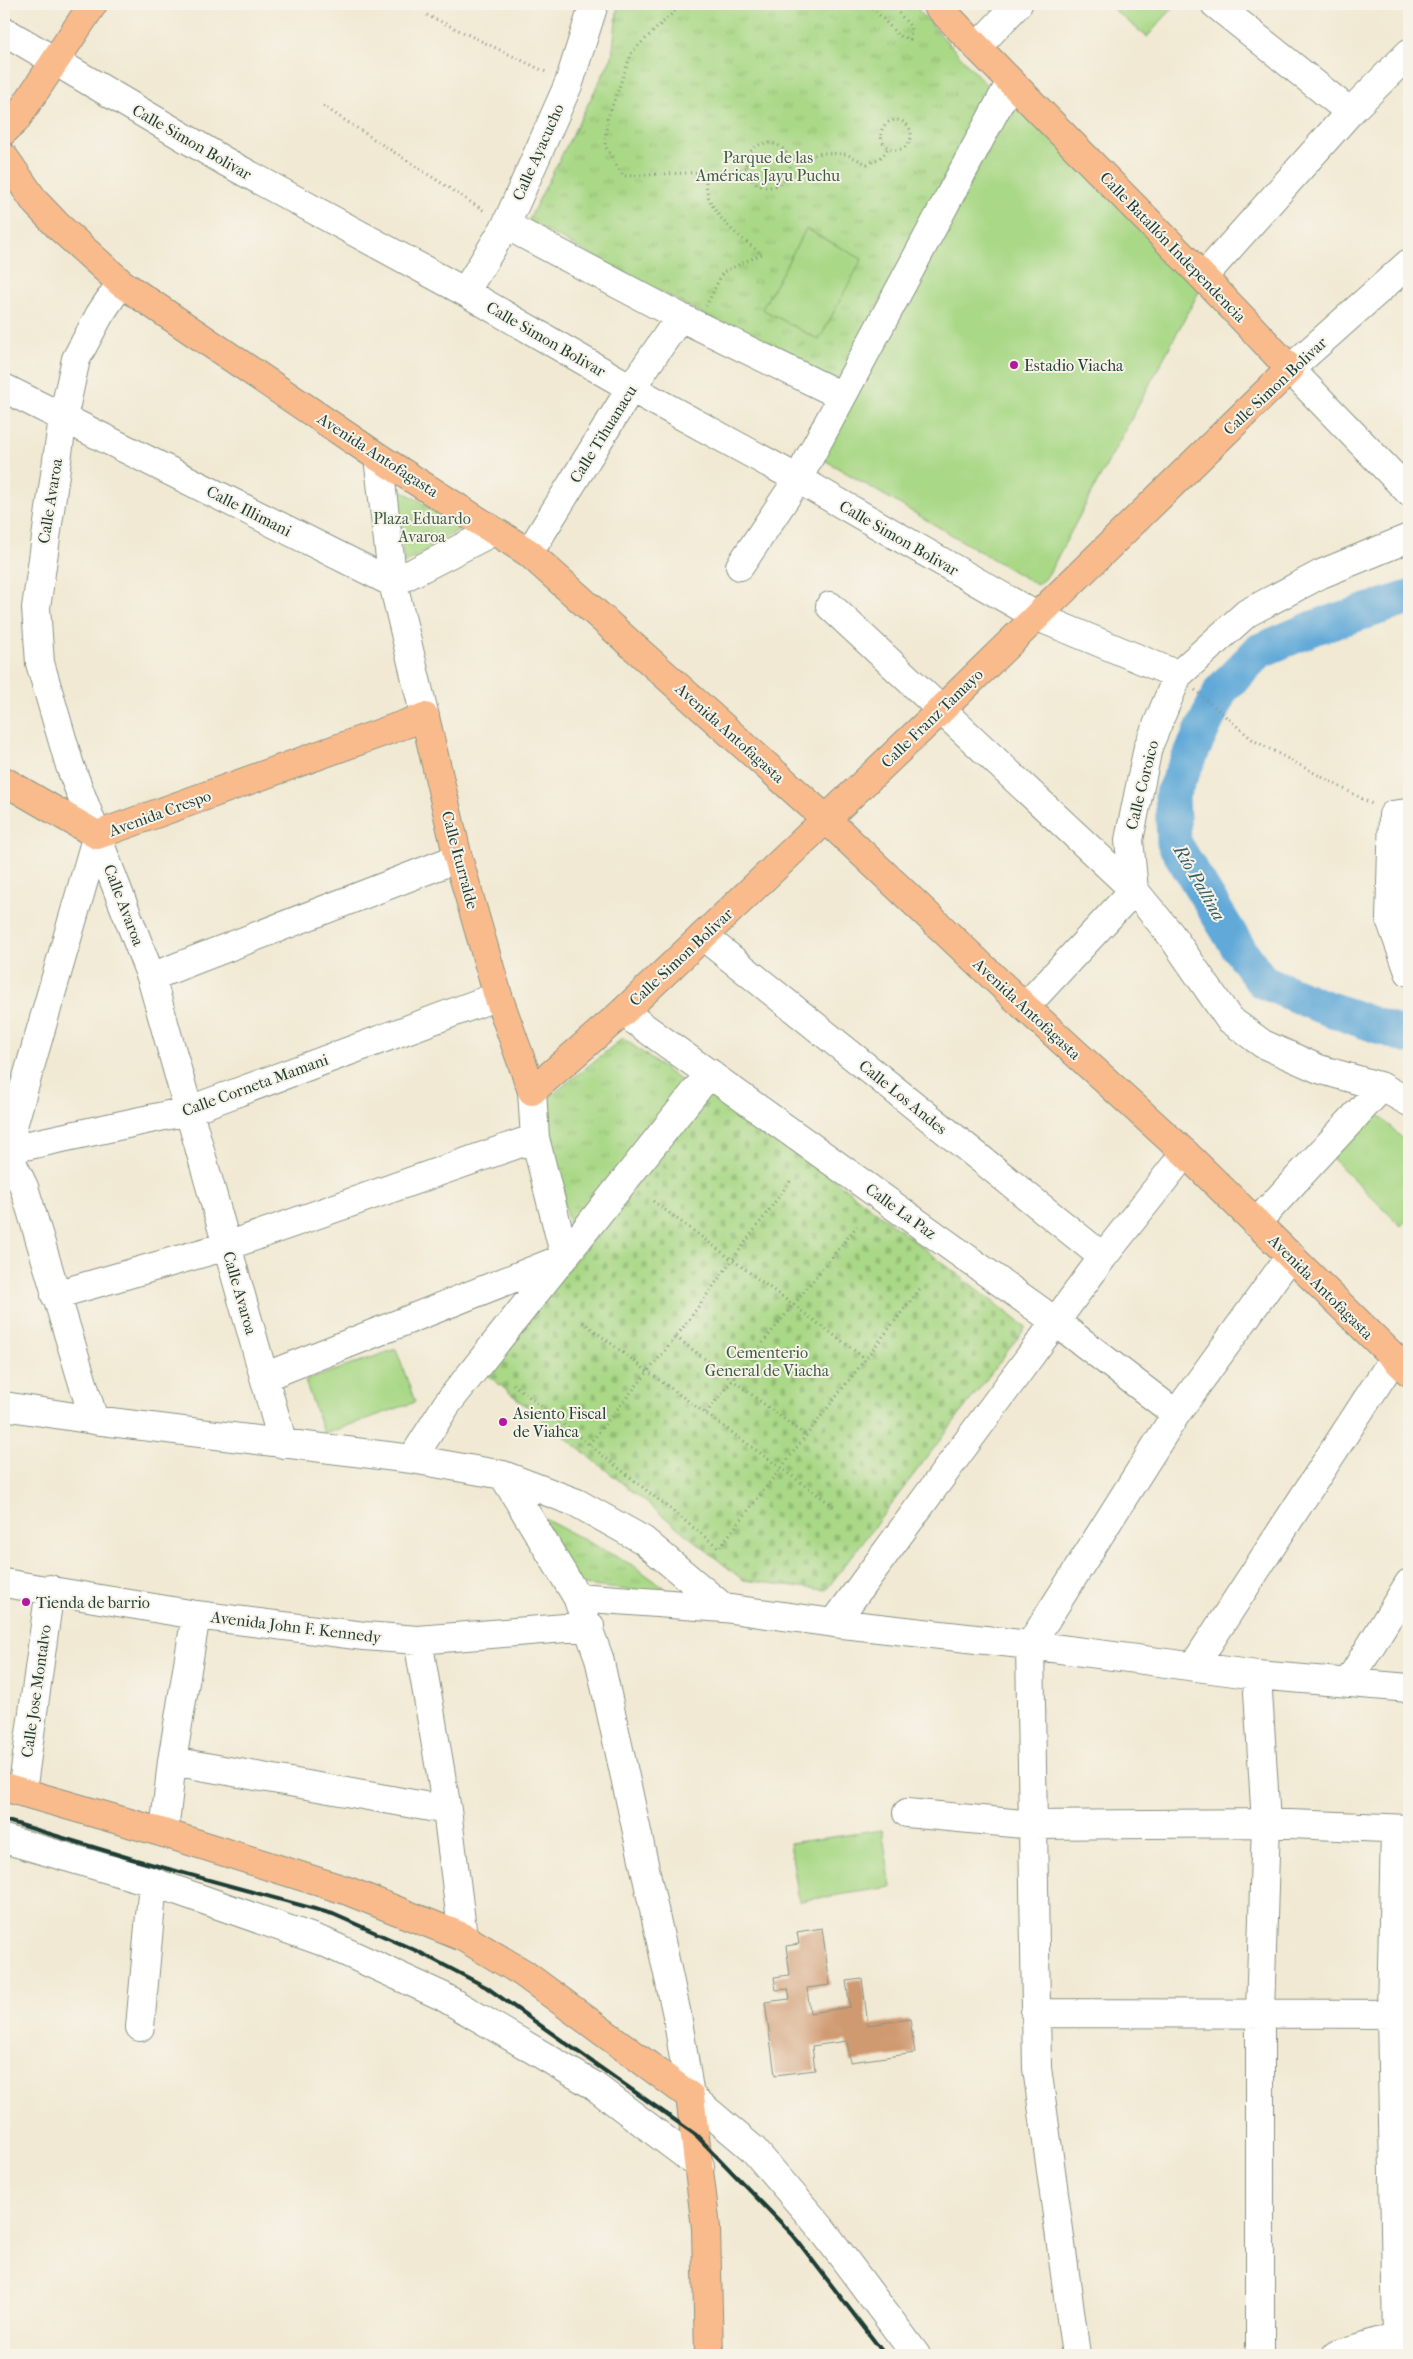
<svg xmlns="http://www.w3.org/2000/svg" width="1413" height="2359" viewBox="0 0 1413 2359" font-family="'IM FELL French Canon',serif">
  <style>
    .grass { fill: url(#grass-tufts); stroke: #648a5d }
    .cemetery { fill: url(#cemetery-stones); stroke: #648a5d }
    .garden { fill: #a9d886; stroke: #648a5d }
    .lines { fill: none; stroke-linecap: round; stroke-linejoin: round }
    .river { stroke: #61a9d8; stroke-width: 35 }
    .building { fill: #d09a71 }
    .minor-casing { stroke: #889384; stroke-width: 30 }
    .major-casing { stroke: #889384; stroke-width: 30 }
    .highway-casing { stroke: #889384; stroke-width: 30 }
    .path { stroke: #889384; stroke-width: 3; stroke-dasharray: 1 4; stroke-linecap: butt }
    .minor { stroke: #fff; stroke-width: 28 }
    .major { stroke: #fabb8c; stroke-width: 28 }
    .highway { stroke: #fabb8c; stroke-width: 28 }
    .rail { stroke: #1f3d34; stroke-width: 4 }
    .poi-dot { fill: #b5179e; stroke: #f7f3e8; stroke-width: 2 }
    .labels { text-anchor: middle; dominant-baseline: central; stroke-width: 4; stroke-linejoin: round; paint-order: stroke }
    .street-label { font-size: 16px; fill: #1f3d34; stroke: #f7f3e8 }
    .park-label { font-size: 16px; fill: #3b5c44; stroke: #f7f3e8 }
    .poi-label { font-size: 16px; fill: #1f3d34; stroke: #f7f3e8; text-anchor: start }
    .water-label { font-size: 18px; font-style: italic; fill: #335d65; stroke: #f7f3e8 }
  </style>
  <defs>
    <pattern id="grass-tufts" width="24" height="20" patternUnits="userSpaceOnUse" patternTransform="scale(1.25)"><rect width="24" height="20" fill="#a9d886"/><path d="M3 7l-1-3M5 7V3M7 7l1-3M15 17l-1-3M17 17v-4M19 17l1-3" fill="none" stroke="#91ba74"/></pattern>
    <pattern id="cemetery-stones" width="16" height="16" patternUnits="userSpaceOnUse" patternTransform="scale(1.25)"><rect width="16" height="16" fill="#a9d886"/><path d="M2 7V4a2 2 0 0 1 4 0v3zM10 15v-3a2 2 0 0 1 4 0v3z" fill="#91ba74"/></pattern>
  </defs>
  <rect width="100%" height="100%" fill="#f7f3e8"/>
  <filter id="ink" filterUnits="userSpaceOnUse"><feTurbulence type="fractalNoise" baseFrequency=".02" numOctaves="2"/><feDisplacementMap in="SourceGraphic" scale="10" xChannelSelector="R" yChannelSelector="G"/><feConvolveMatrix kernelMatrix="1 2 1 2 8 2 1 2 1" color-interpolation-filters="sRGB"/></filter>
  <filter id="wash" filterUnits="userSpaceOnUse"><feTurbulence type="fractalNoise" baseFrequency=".0096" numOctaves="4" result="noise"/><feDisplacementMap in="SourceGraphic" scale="20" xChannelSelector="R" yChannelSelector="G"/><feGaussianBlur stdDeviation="1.12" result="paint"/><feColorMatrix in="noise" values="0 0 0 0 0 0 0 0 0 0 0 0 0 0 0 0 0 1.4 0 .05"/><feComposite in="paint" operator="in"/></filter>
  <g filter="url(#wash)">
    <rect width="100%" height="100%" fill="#f1e9d3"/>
    <path class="grass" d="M 618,4 L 913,4 L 991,90 L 836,385 L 528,221 L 612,57 Z
      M 396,487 L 463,527 L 404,564 Z
      M 623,1038 L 693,1090 L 571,1230 L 537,1107 Z
      M 533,1513 L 634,1566 L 674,1595 L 574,1584 Z"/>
    <path class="cemetery" d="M 709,1093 L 724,1095 L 1026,1327 L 826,1590 L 743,1580 L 485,1373 Z"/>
    <path class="garden" d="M 1107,4 L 1176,4 L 1147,37 Z
      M 1015,100 L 1201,288 L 1048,575 L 1037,585 L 821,458 Z
      M 806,229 L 862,259 L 819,340 L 762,309 Z
      M 1375,1111 L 1409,1145 L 1409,1218 L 1401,1226 L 1330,1156 Z
      M 396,1349 L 415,1402 L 324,1434 L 305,1381 Z
      M 882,1830 L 891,1887 L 799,1901 L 790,1843 Z"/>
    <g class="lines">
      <path class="river" d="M 1409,598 L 1316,627 L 1259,651 L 1221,690 L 1172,794 L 1174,843 L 1239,949 L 1262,981 L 1318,1005 L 1409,1037"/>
    </g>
    <g id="blocks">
      <path class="building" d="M 822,1928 L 830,1985 L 807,1988 L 810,2013 L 850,2007 L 846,1981 L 862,1979 L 868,2025 L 910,2019 L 915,2053 L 850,2062 L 847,2041 L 812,2046 L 815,2070 L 775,2075 L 765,2002 L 790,1999 L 788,1989 L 776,1990 L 774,1977 L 790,1975 L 786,1946 L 799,1944 L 797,1932 Z"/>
    </g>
  </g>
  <g filter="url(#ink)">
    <use href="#blocks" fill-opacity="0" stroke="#889384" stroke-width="1"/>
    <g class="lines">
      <defs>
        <path id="minor" d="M 1215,4 L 1350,112
          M 4,31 L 226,162 L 465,292 L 631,388 L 798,479 L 1038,617 L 1178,675
          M 977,47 L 1018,4
          M 506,225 L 680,317 L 842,396
          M 1409,263 L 1290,369 L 1409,492
          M 1204,276 L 1350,112 L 1409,53
          M 121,283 L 100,314 L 76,359 L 63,418 L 36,608 L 40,663 L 70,766 L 151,977 L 283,1444
          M 465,292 L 506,225 L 569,83 L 594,4
          M 4,388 L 393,583
          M 378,457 L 393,583 L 425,717
          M 529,553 L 631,388 L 680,317
          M 740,566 L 798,479 L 1010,83
          M 393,583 L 494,531
          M 830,606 L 1134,890 L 1171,935 L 1229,1019 L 1263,1044 L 1319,1069 L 1382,1087 L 1409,1102
          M 1409,813 L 1393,815 L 1390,919 L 1409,972
          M 703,936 L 1103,1257
          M 151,977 L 458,858
          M 1025,1007 L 1134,890 L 1129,840 L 1148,747 L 1178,675 L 1247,613 L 1321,574 L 1409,538
          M 623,1012 L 1056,1322 L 1176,1414
          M 532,1091 L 535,1138 L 565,1257
          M 4,1157 L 97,835
          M 1256,1223 L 1382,1087
          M 55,1295 L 227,1246 L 535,1138
          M 264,1377 L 564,1258
          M 4,1406 L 94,1420 L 412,1459 L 503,1475 L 577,1503 L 643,1540 L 724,1608
          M 94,1420 L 24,1187 L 6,1150 L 187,1111 L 498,996
          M 412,1459 L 447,1404 L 710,1073
          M 503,1475 L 577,1597 L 599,1658 L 677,2015 L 690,2096 L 753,2149 L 821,2228 L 916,2355
          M 4,1583 L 196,1615 L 364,1636 L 418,1640 L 590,1626
          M 577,1597 L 724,1608 L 834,1623 L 1030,1645 L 1257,1675 L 1409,1688
          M 834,1623 L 1103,1257 L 1185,1153
          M 418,1640 L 447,1810 L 463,1937
          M 1193,1667 L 1394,1358
          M 1257,1675 L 1266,1823 L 1260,2013 L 1260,2355
          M 1348,1683 L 1409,1583
          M 172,1761 L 447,1810
          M 22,1792 L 50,1589
          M 907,1813 L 1033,1825 L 1266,1823 L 1409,1829
          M 1395,1829 L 1391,2013 L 1397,2336
          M 164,1833 L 172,1761 L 196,1615
          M 4,1839 L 153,1882 L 324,1942 L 442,1996 L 593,2085 L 700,2166
          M 1035,2013 L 1409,2014
          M 140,2027 L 153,1882
          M 1076,2355 L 1037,2068 L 1030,1645 L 1176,1414 L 1291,1255
          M 1336,2355 L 1397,2336 L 1409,2337"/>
        <path id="major" d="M 4,131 L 15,121 L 93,4
          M 4,157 L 36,203 L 59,227 L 121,283 L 378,457 L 529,553 L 826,819 L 1025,1007 L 1185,1153 L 1409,1372
          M 4,781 L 97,835 L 425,717 L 458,858 L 498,996 L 532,1091 L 623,1012 L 942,709 L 1290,369 C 1175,244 1052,127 936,4"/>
        <path id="highway" d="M 4,1787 L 164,1833 L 348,1891 L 463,1937 L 523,1973 L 690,2096 L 706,2228 L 709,2355"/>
      </defs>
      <use href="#minor" class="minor-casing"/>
      <use href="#major" class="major-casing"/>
      <use href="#highway" class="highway-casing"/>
      <path class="path" d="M 682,4 L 632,52 L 607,120 L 605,146 L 623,176 L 747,170
        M 869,4 L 899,36 L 910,39 L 911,27 L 891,4
        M 427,15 L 548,73
        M 323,106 L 486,212
        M881 135a15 15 0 1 1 30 0a15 15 0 1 1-30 0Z
        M746 165a22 22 0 1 1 44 0a22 22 0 1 1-44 0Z
        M 790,160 L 823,153 L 846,154 L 867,164 L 882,157 L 888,148
        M 705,172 C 706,179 706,188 708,196 C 717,221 742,239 762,254 L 723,272 L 706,306
        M 1195,690 L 1253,740 L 1374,805
        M 653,1201 L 866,1359
        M 583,1322 L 647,1371 L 836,1508
        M 676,1337 L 806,1436
        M 513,1384 L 719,1548 L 922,1286
        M 706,1413 L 857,1226
        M 589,1444 L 676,1337 L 791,1180"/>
      <use href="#minor" class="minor"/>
      <use href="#major" class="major"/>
      <use href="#highway" class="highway"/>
      <path class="rail" d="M 4,1820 L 136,1860 L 333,1914 L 417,1951 L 486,1987 L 696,2135 L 793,2235 L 885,2355"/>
    </g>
  </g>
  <g class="poi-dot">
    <circle cx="1014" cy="365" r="5"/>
    <circle cx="503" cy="1422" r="5"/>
    <circle cx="26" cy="1602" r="5"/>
  </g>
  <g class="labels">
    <g class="street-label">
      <text transform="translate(192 142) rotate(30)">Calle Simon Bolivar</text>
      <text transform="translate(538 152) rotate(-66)">Calle Ayacucho</text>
      <text transform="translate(1173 247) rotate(46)">Calle Batallón Independencia</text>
      <text transform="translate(546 339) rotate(30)">Calle Simon Bolivar</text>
      <text transform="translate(1275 386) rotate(-43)">Calle Simon Bolivar</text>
      <text transform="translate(603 434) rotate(-58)">Calle Tihuanacu</text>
      <text transform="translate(378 455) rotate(33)">Avenida Antofagasta</text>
      <text transform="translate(50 501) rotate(-81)">Calle Avaroa</text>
      <text transform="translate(249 511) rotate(27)">Calle Illimani</text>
      <text transform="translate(899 538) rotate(30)">Calle Simon Bolivar</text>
      <text transform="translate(932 718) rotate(-44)">Calle Franz Tamayo</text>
      <text transform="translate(730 733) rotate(42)">Avenida Antofagasta</text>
      <text transform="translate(1142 785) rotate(-76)">Calle Coroico</text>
      <text transform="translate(160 813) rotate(-20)">Avenida Crespo</text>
      <text transform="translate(460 860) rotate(75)">Calle Iturralde</text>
      <text transform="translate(124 905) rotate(69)">Calle Avaroa</text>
      <text transform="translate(681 957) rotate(-43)">Calle Simon Bolivar</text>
      <text transform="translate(1027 1009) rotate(43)">Avenida Antofagasta</text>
      <text transform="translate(255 1085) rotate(-20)">Calle Corneta Mamani</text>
      <text transform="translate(903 1097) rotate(39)">Calle Los Andes</text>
      <text transform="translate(901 1211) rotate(36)">Calle La Paz</text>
      <text transform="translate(1321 1287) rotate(45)">Avenida Antofagasta</text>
      <text transform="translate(240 1293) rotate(74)">Calle Avaroa</text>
      <text transform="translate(296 1627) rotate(7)">Avenida John F. Kennedy</text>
      <text transform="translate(36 1691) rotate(-82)">Calle Jose Montalvo</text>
    </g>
    <g class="park-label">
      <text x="768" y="157">Parque de las<tspan x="768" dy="18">Américas Jayu Puchu</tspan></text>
      <text x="422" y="518">Plaza Eduardo<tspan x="422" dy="18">Avaroa</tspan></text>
      <text x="767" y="1352">Cementerio<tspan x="767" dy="18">General de Viacha</tspan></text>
    </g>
    <g class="poi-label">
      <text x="1024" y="365">Estadio Viacha</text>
      <text x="513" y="1413">Asiento Fiscal<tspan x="513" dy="18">de Viahca</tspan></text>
      <text x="36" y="1602">Tienda de barrio</text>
    </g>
    <g class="water-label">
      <text transform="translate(1199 883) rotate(60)">Río Pallina</text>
    </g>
  </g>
  <rect width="1413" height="2359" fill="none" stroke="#f7f3e8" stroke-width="20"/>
</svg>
